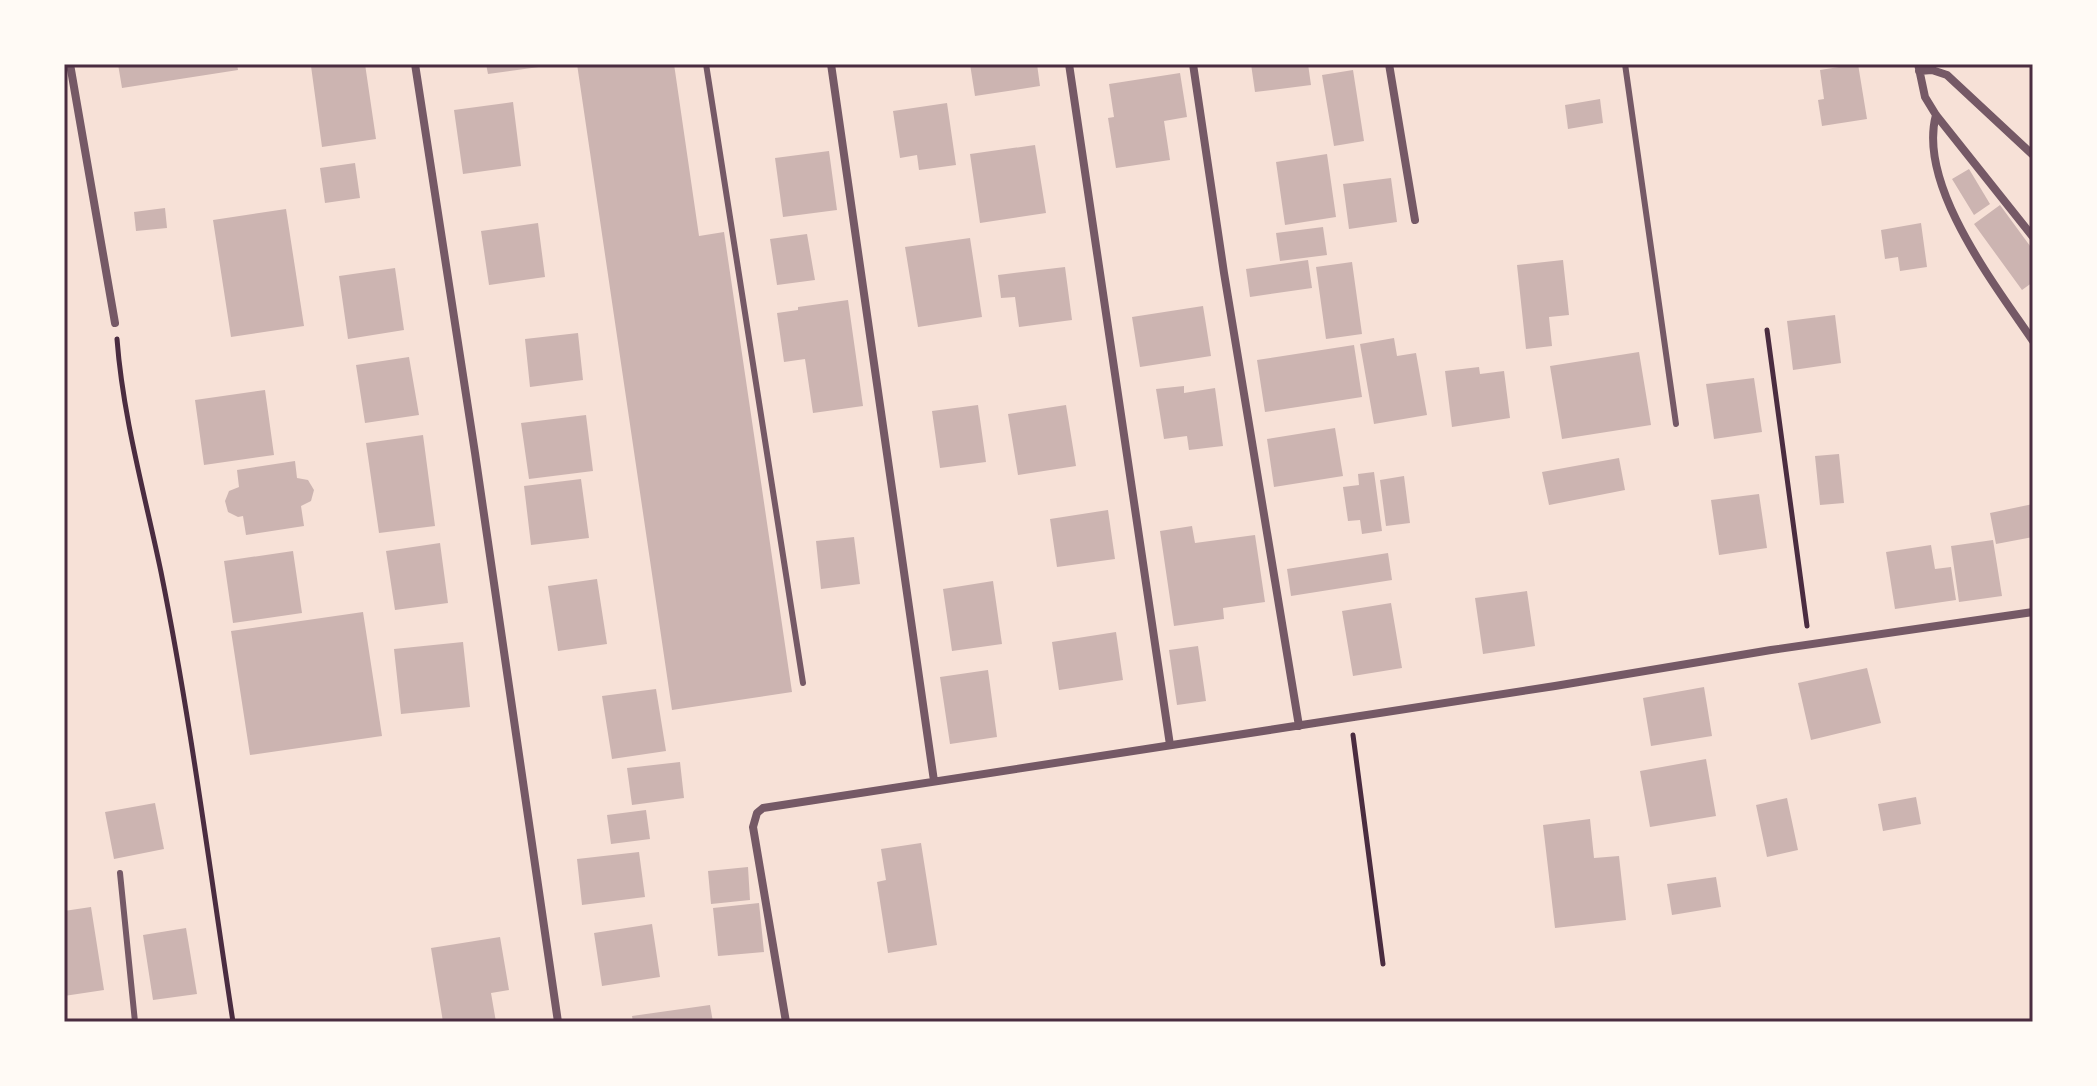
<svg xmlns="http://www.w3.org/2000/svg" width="2097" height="1086" viewBox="0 0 2097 1086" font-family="'Golos Text',sans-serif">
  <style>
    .building { fill: #ccb4b1 }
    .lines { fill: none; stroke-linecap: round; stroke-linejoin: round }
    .path { stroke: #4a2c40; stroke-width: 5 }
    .service { stroke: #755966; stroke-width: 6 }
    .minor { stroke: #755966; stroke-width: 8 }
    .neatline { fill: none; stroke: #4a2c40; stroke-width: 3 }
  </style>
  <rect width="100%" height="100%" fill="#f7e1d7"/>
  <path class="building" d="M 118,64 L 237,64 L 238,70 L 122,88 Z
    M 321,64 L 365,64 L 376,139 L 322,147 L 311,66 Z
    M 486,64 L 546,64 L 546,66 L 488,74 Z
    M 577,64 L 674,64 L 699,236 L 724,232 L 792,692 L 672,710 Z
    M 970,64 L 1037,64 L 1040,86 L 975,96 Z
    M 1251,64 L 1308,64 L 1311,85 L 1255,92 Z
    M 1858,64 L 1867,119 L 1822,126 L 1818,100 L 1824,99 L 1820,70 Z
    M 1353,70 L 1364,141 L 1334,146 L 1322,75 Z
    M 1180,73 L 1187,117 L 1164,121 L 1170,160 L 1116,168 L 1108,118 L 1114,117 L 1109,84 Z
    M 1600,99 L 1603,123 L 1568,129 L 1565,105 Z
    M 513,102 L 521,166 L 463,174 L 454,110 Z
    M 947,103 L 956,165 L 919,170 L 917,155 L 900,158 L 893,111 Z
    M 1035,145 L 1046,213 L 980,223 L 970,154 Z
    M 829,151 L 837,210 L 783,217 L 775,158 Z
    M 1327,154 L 1336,217 L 1285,225 L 1276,162 Z
    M 355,163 L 360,198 L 325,203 L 320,168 Z
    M 1969,169 L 1990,204 L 1974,215 L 1952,179 Z
    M 1391,178 L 1397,222 L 1349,229 L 1343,184 Z
    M 2000,205 L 2033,250 L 2033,282 L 2022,290 L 1974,224 Z
    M 165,208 L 167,228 L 136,231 L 134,212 Z
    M 286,209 L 304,326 L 231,337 L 213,220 Z
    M 538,223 L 545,277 L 489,285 L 481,231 Z
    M 1921,223 L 1927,267 L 1900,271 L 1898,257 L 1885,259 L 1881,230 Z
    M 1323,227 L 1327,255 L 1280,261 L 1276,233 Z
    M 807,234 L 815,280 L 777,285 L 770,239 Z
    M 970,238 L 982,317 L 918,327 L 905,247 Z
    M 1308,260 L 1312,288 L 1250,297 L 1246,269 Z
    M 1563,260 L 1569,315 L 1549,317 L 1552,346 L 1526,349 L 1517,265 Z
    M 1352,262 L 1362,334 L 1326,339 L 1316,267 Z
    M 1065,267 L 1072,320 L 1019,327 L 1015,297 L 1001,298 L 998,275 Z
    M 395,268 L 404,330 L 348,339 L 339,276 Z
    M 848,300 L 863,406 L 813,413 L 805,359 L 784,362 L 777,313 L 798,310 L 798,307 Z
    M 1203,306 L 1211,356 L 1140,367 L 1132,317 Z
    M 1835,315 L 1841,363 L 1793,370 L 1787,321 Z
    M 578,333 L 583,380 L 530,387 L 525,339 Z
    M 1394,338 L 1397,356 L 1416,353 L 1427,415 L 1374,424 L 1360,344 Z
    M 1354,345 L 1362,397 L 1265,412 L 1257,360 Z
    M 1639,352 L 1651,425 L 1562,439 L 1550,366 Z
    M 409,357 L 419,415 L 365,423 L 356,365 Z
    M 1479,367 L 1480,374 L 1504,371 L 1510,418 L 1452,427 L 1445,371 Z
    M 1754,378 L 1762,432 L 1714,439 L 1706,384 Z
    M 1184,386 L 1184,393 L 1215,388 L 1223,446 L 1189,450 L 1187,436 L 1164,439 L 1156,389 Z
    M 265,390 L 274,455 L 204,465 L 195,400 Z
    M 978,405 L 986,462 L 940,468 L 932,411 Z
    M 1066,405 L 1076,466 L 1018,475 L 1008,414 Z
    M 586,415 L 593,471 L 529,479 L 521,423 Z
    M 1335,428 L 1343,476 L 1274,487 L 1267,439 Z
    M 423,435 L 435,526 L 379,533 L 366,443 Z
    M 1839,454 L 1844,503 L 1820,505 L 1815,456 Z
    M 1619,458 L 1625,490 L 1549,505 L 1542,472 Z
    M 295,461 L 297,478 L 308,480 L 314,490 L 311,501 L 301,506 L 304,526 L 246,535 L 243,516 L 238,517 L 228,512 L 225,501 L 229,491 L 239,487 L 237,470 Z
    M 1374,472 L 1382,531 L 1362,534 L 1360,520 L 1348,521 L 1343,487 L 1359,485 L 1358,474 Z
    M 1404,476 L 1410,523 L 1386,526 L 1380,480 Z
    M 581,479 L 589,538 L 531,545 L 524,486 Z
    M 1759,494 L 1767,548 L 1719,555 L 1711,500 Z
    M 2033,504 L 2033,537 L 1996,544 L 1990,513 Z
    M 1108,510 L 1115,559 L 1057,567 L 1050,519 Z
    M 1192,526 L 1195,543 L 1255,535 L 1265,602 L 1223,608 L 1224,619 L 1174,626 L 1160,531 Z
    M 854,537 L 860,584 L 821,589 L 816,541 Z
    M 1993,540 L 2002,596 L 1959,602 L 1951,546 Z
    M 440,543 L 448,603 L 395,610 L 386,551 Z
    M 1931,545 L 1935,569 L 1951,567 L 1956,600 L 1895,609 L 1886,552 Z
    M 293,551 L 302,613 L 233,623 L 224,561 Z
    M 1388,553 L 1392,580 L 1291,596 L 1287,569 Z
    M 597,579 L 607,644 L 558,651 L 548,586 Z
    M 993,581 L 1002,644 L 952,651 L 943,589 Z
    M 1527,591 L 1535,646 L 1483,654 L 1475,598 Z
    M 1391,603 L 1402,668 L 1353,676 L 1342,611 Z
    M 363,612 L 382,736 L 250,755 L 231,631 Z
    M 1116,632 L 1123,680 L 1059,690 L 1052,642 Z
    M 463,642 L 470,707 L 401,714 L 394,649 Z
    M 1198,646 L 1206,701 L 1177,705 L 1169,650 Z
    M 1867,668 L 1881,723 L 1811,740 L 1798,683 Z
    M 988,670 L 997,737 L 950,744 L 940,677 Z
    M 1704,687 L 1712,736 L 1651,746 L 1643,698 Z
    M 656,689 L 666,751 L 612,759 L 602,696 Z
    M 1706,759 L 1716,816 L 1650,827 L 1640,771 Z
    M 680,762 L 684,798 L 632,805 L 627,768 Z
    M 1916,797 L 1921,824 L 1883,831 L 1878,804 Z
    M 1787,798 L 1798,850 L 1767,857 L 1756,805 Z
    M 155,803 L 164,849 L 114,859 L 105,812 Z
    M 646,810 L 650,839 L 611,844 L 607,815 Z
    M 1590,819 L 1594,858 L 1619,856 L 1626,920 L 1555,928 L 1543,825 Z
    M 921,843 L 937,945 L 888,953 L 877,882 L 886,880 L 881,849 Z
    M 639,852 L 645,897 L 582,905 L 577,859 Z
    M 748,867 L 750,900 L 711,904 L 708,871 Z
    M 1716,877 L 1721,907 L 1672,915 L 1667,884 Z
    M 759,903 L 764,952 L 718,956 L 713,908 Z
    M 91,907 L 104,990 L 64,996 L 64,911 Z
    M 652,924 L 660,977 L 602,986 L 594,933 Z
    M 186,928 L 197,994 L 153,1000 L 143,935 Z
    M 500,937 L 509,990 L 491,993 L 496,1022 L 443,1022 L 431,948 Z
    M 710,1005 L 713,1022 L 633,1022 L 632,1016 Z"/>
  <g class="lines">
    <path class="path" d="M 1767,330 L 1807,626
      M 117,339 C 123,418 145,495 161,572 C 191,721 210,872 233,1022
      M 1353,735 L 1383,964"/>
    <path class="service" d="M 706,64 L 803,683
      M 1625,64 L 1676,424
      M 120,873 L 135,1022"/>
    <path class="minor" d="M 70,64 L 115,323
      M 415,64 L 475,453 L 558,1022
      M 831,64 L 934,781
      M 1069,64 L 1170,745
      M 1193,64 L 1224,273 L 1299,726
      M 1389,64 L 1415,220
      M 1918,64 L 1925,97 L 1936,115 L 2033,237
      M 1919,71 L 1932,70 L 1947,75 L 2033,155
      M 1936,115 C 1917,185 1995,285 2033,341
      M 786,1022 L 753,827 L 757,813 L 763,808 L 1555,686 L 1771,650 L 2033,612"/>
  </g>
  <rect width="2097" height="1086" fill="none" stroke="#fffaf5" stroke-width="132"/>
  <rect x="66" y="66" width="1965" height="954" class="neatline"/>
</svg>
